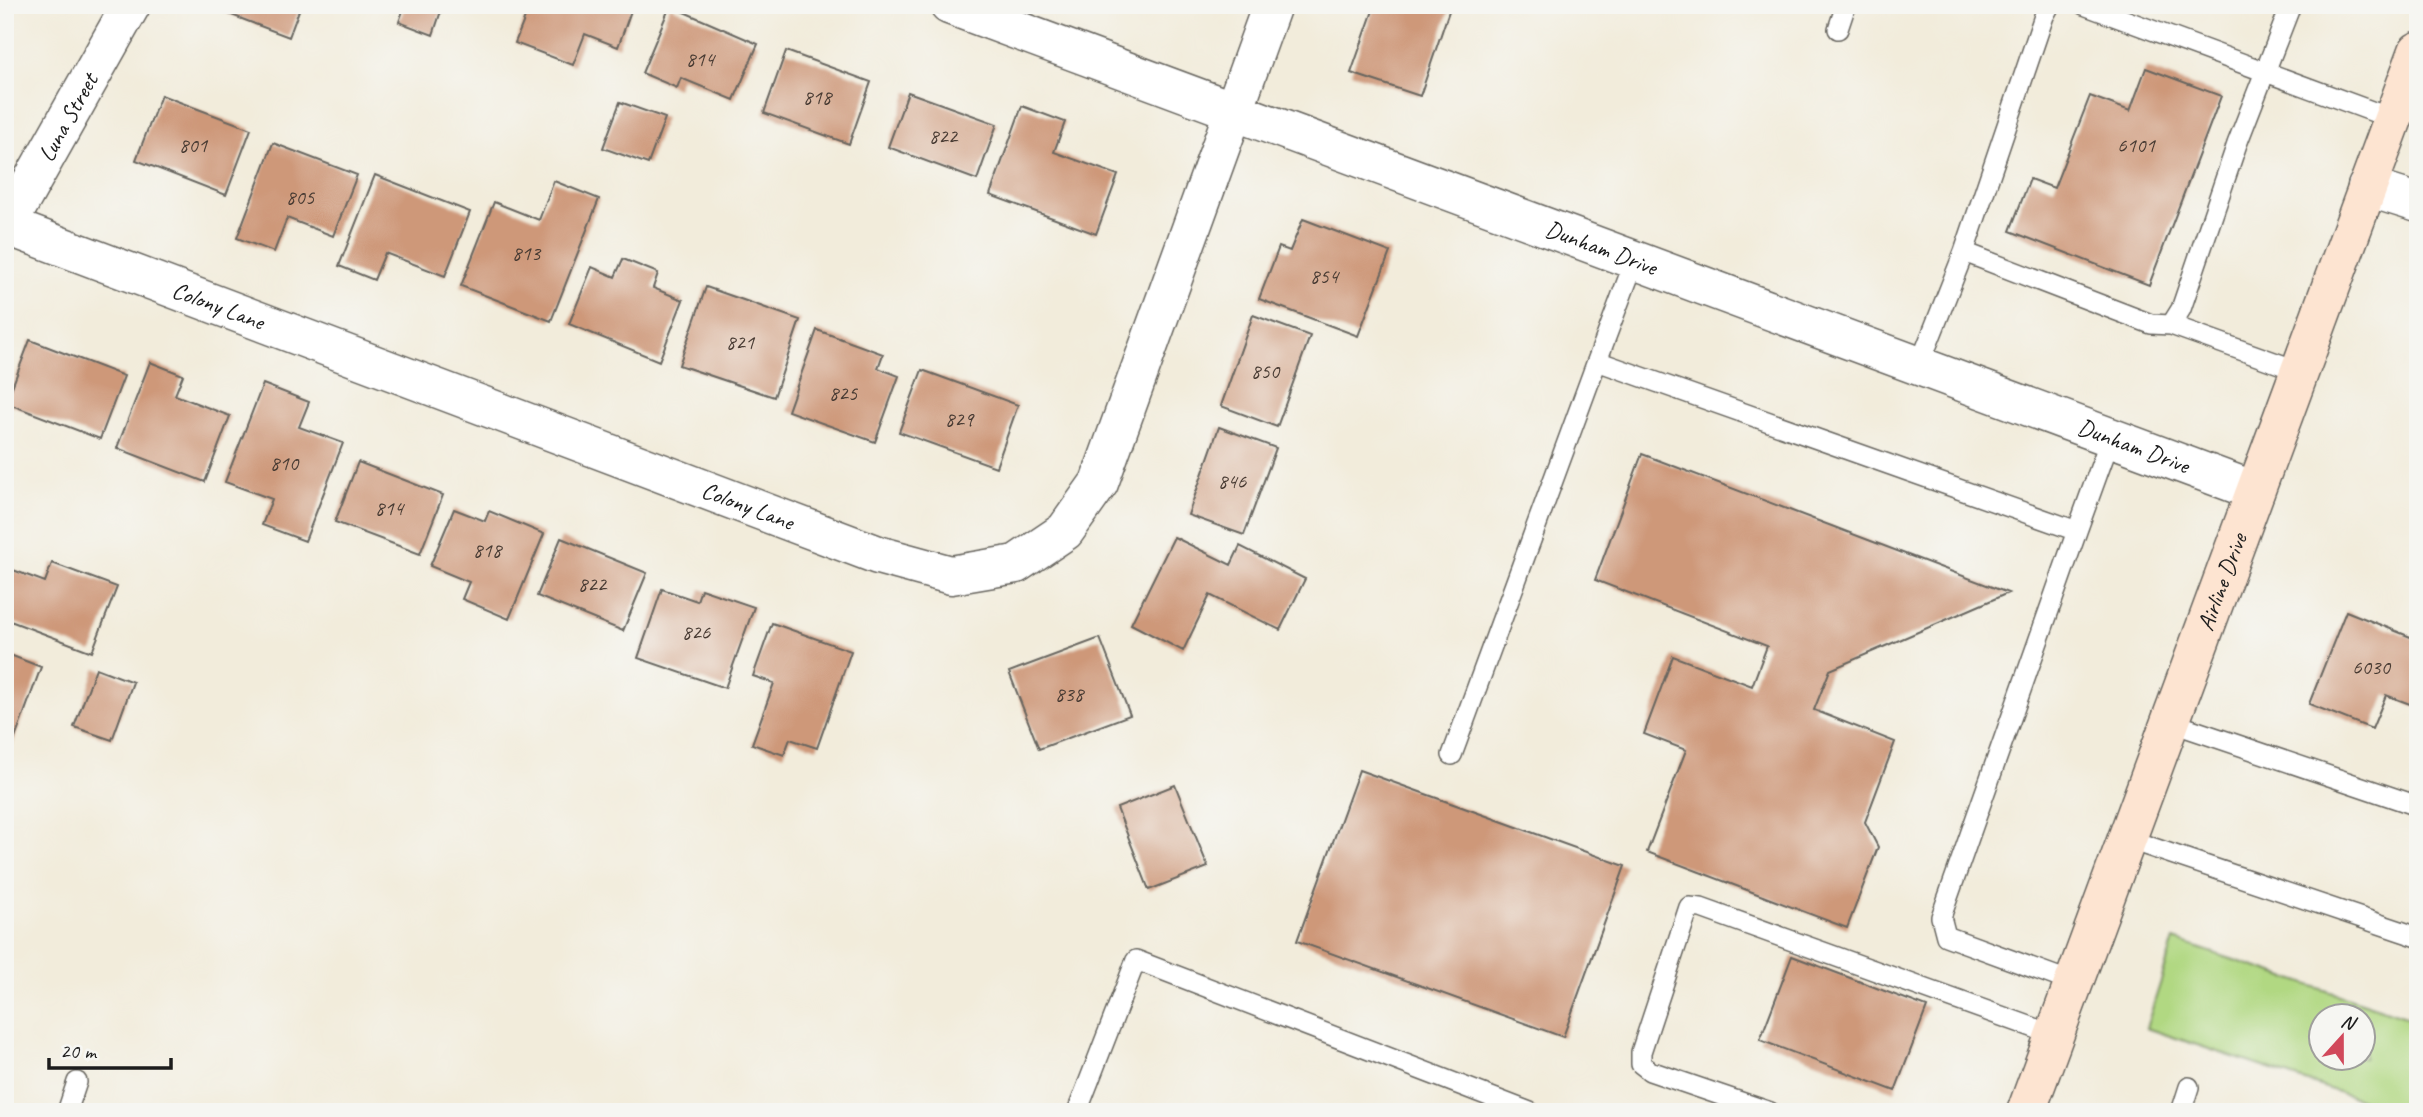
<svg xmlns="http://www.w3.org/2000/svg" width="2423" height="1117" viewBox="0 0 2423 1117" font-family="Caveat,sans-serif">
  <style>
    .green { fill: #b1d882; stroke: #667a4f; stroke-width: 2; fill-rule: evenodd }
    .building { fill: #ce9879 }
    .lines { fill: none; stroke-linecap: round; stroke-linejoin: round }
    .service-casing { stroke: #67655f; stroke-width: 22 }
    .minor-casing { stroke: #67655f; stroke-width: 41 }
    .secondary-casing { stroke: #67655f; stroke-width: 41 }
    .service { stroke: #fff; stroke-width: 19 }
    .minor { stroke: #fff; stroke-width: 38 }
    .secondary { stroke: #fde4d1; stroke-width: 38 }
    .labels { text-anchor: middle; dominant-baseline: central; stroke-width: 5; stroke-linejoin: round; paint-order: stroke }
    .number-label { font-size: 21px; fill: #483b33 }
    .street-label { font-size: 24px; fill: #1c1c1c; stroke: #f6f6f2 }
  </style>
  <rect width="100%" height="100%" fill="#f6f6f2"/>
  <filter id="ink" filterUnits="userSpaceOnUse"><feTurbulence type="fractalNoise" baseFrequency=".0143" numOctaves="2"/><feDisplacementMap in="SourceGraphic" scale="14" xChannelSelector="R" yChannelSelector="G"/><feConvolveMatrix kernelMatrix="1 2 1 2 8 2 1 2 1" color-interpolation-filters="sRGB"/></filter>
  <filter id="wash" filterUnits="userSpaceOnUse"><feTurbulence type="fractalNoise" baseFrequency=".00686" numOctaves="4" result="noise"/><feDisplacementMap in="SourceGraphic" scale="28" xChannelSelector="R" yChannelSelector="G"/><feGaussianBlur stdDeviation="1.57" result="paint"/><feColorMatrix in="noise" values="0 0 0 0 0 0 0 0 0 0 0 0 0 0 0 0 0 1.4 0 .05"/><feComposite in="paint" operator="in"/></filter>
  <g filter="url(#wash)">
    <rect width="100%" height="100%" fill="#f2ecdb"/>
    <path class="green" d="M 2174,940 L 2418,1021 L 2418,1112 L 2398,1112 L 2146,1028 ZM 2322,1016 L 2364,1016 L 2364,1058 L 2322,1058 Z"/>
    <g id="blocks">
      <path class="building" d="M 224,5 L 301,5 L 289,37 L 221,11 Z
        M 405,5 L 443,5 L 433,35 L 399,22 Z
        M 530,5 L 633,5 L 618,47 L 585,34 L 573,65 L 515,43 Z
        M 1375,5 L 1451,5 L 1420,96 L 1351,73 Z
        M 670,6 L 758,44 L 734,100 L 681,78 L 677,88 L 642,73 Z
        M 786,51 L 871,82 L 849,144 L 764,113 Z
        M 2146,68 L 2221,96 L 2149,285 L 2010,231 L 2030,179 L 2054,188 L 2090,96 L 2130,111 Z
        M 908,92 L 997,124 L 977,180 L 888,147 Z
        M 161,95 L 251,129 L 226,195 L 136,160 Z
        M 620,102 L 665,118 L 648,164 L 603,148 Z
        M 1022,106 L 1065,122 L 1054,152 L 1118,175 L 1096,234 L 990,195 Z
        M 273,143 L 357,175 L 333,236 L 287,218 L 274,252 L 237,238 Z
        M 375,175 L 470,212 L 445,276 L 385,253 L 374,280 L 339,266 Z
        M 554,181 L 599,199 L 551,321 L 461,286 L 494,202 L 539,220 Z
        M 1303,219 L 1390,252 L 1358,336 L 1259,299 L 1279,247 L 1290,251 Z
        M 623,259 L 658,273 L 653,288 L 683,300 L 659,361 L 569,324 L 592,267 L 615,277 Z
        M 706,287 L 800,320 L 774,397 L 679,365 Z
        M 1253,315 L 1310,336 L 1277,427 L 1221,406 Z
        M 817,330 L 883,354 L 878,368 L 899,376 L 875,442 L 788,411 Z
        M 30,340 L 124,376 L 100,439 L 6,403 Z
        M 150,362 L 183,375 L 175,395 L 230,416 L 205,482 L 117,448 Z
        M 922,370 L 1018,405 L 996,467 L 899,432 Z
        M 263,384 L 309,402 L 299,427 L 343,443 L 305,541 L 262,525 L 272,499 L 225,482 Z
        M 1219,427 L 1276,448 L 1244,535 L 1188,515 Z
        M 1642,454 L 2008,593 L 1830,670 L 1814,710 L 1895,742 L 1865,822 L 1878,847 L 1847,928 L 1647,852 L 1686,750 L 1644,734 L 1673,656 L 1752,686 L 1767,646 L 1595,580 Z
        M 358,462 L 443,495 L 420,554 L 335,522 Z
        M 454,509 L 485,521 L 489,511 L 544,534 L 509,619 L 462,599 L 469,582 L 430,566 Z
        M 1174,537 L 1231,565 L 1240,546 L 1305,579 L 1280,630 L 1210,595 L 1183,651 L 1131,624 Z
        M 561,538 L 647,573 L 623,631 L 537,596 Z
        M 52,563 L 117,587 L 92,652 L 5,619 L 5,567 L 45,582 Z
        M 662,589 L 697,601 L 701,589 L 754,607 L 725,688 L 638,658 Z
        M 2346,611 L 2418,640 L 2418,707 L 2386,695 L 2372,729 L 2309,704 Z
        M 772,623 L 851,651 L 817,748 L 790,739 L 784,755 L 752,744 L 774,683 L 753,676 Z
        M 1100,638 L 1130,715 L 1039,749 L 1009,672 Z
        M 5,653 L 41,667 L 6,763 L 5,763 Z
        M 96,668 L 133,682 L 112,740 L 74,727 Z
        M 1359,770 L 1625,866 L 1563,1037 L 1297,941 Z
        M 1175,785 L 1208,867 L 1149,890 L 1117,808 Z
        M 1792,956 L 1927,1007 L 1895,1091 L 1760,1040 Z"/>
    </g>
  </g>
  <g filter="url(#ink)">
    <use href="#blocks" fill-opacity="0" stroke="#67655f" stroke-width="2"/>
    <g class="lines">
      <defs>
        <path id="service" d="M 2084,5 L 2393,119
          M 1838,29 L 1846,5
          M 1964,252 L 2151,324 L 2171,325 L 2181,309 L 2237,144 L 2291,5
          M 1635,260 L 1597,361 L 2077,531 L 2111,437
          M 2171,325 L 2299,371
          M 1919,366 L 1964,252 L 2044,16 L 2050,5
          M 2170,722 L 2418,806
          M 1452,755 L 1597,361
          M 2127,839 L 2418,937
          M 2074,983 L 1946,936 L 1941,917 L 2077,531
          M 67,1112 L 77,1082
          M 1077,1112 L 1136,960 L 1530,1112
          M 1770,1112 L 1650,1071 L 1641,1064 L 1641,1052 L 1689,907 L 1701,908 L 2054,1035
          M 2181,1112 L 2189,1087"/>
        <g id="minor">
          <path id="s1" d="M 949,5 L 2255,491"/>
          <path d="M 2367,187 L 2418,203"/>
          <path id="s2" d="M 5,225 L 878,555 L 951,575 L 1016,564 L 1065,531 L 1099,483 L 1272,5"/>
          <path id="s3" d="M 5,229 L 131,5"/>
        </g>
        <g id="secondary">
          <path id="s4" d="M 2026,1112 L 2418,51"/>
        </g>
      </defs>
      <use href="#service" class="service-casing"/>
      <use href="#minor" class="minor-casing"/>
      <use href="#secondary" class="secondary-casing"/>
      <use href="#service" class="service"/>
      <use href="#minor" class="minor"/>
      <use href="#secondary" class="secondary"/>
    </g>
  </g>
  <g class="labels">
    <g class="number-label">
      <text x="700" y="59">814</text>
      <text x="817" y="97">818</text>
      <text x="943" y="136">822</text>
      <text x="193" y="145">801</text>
      <text x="2136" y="145">6101</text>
      <text x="300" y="197">805</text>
      <text x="526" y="253">813</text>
      <text x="1324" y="276">854</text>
      <text x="740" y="342">821</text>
      <text x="1265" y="371">850</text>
      <text x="843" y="393">825</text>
      <text x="959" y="419">829</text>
      <text x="284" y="463">810</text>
      <text x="1232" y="481">846</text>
      <text x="389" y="508">814</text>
      <text x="487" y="550">818</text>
      <text x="592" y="584">822</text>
      <text x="696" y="632">826</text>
      <text x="2371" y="667">6030</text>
      <text x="1069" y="694">838</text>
    </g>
    <g class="street-label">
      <text stroke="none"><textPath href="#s3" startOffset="128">Luna Street</textPath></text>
      <text stroke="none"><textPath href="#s1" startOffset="696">Dunham Drive</textPath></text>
      <text stroke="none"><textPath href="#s2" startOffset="228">Colony Lane</textPath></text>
      <text stroke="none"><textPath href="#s1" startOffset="1264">Dunham Drive</textPath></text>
      <text stroke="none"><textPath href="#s2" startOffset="794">Colony Lane</textPath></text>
      <text stroke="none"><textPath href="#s4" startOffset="565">Airline Drive</textPath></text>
    </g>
  </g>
  <rect width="2423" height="1117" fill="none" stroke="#f6f6f2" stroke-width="28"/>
  <g transform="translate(2342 1037) rotate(21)"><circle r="33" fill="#f6f6f2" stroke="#9f9f9c" stroke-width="2"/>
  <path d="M0-5L12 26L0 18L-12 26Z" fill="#d1495b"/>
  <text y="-10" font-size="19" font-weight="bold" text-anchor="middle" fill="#1c1c1c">N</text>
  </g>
  <path d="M49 1058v10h122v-10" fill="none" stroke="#1c1c1c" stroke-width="3.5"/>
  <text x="60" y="1058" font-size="21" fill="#1c1c1c" stroke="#f6f6f2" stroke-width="5" paint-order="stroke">20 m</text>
</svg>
